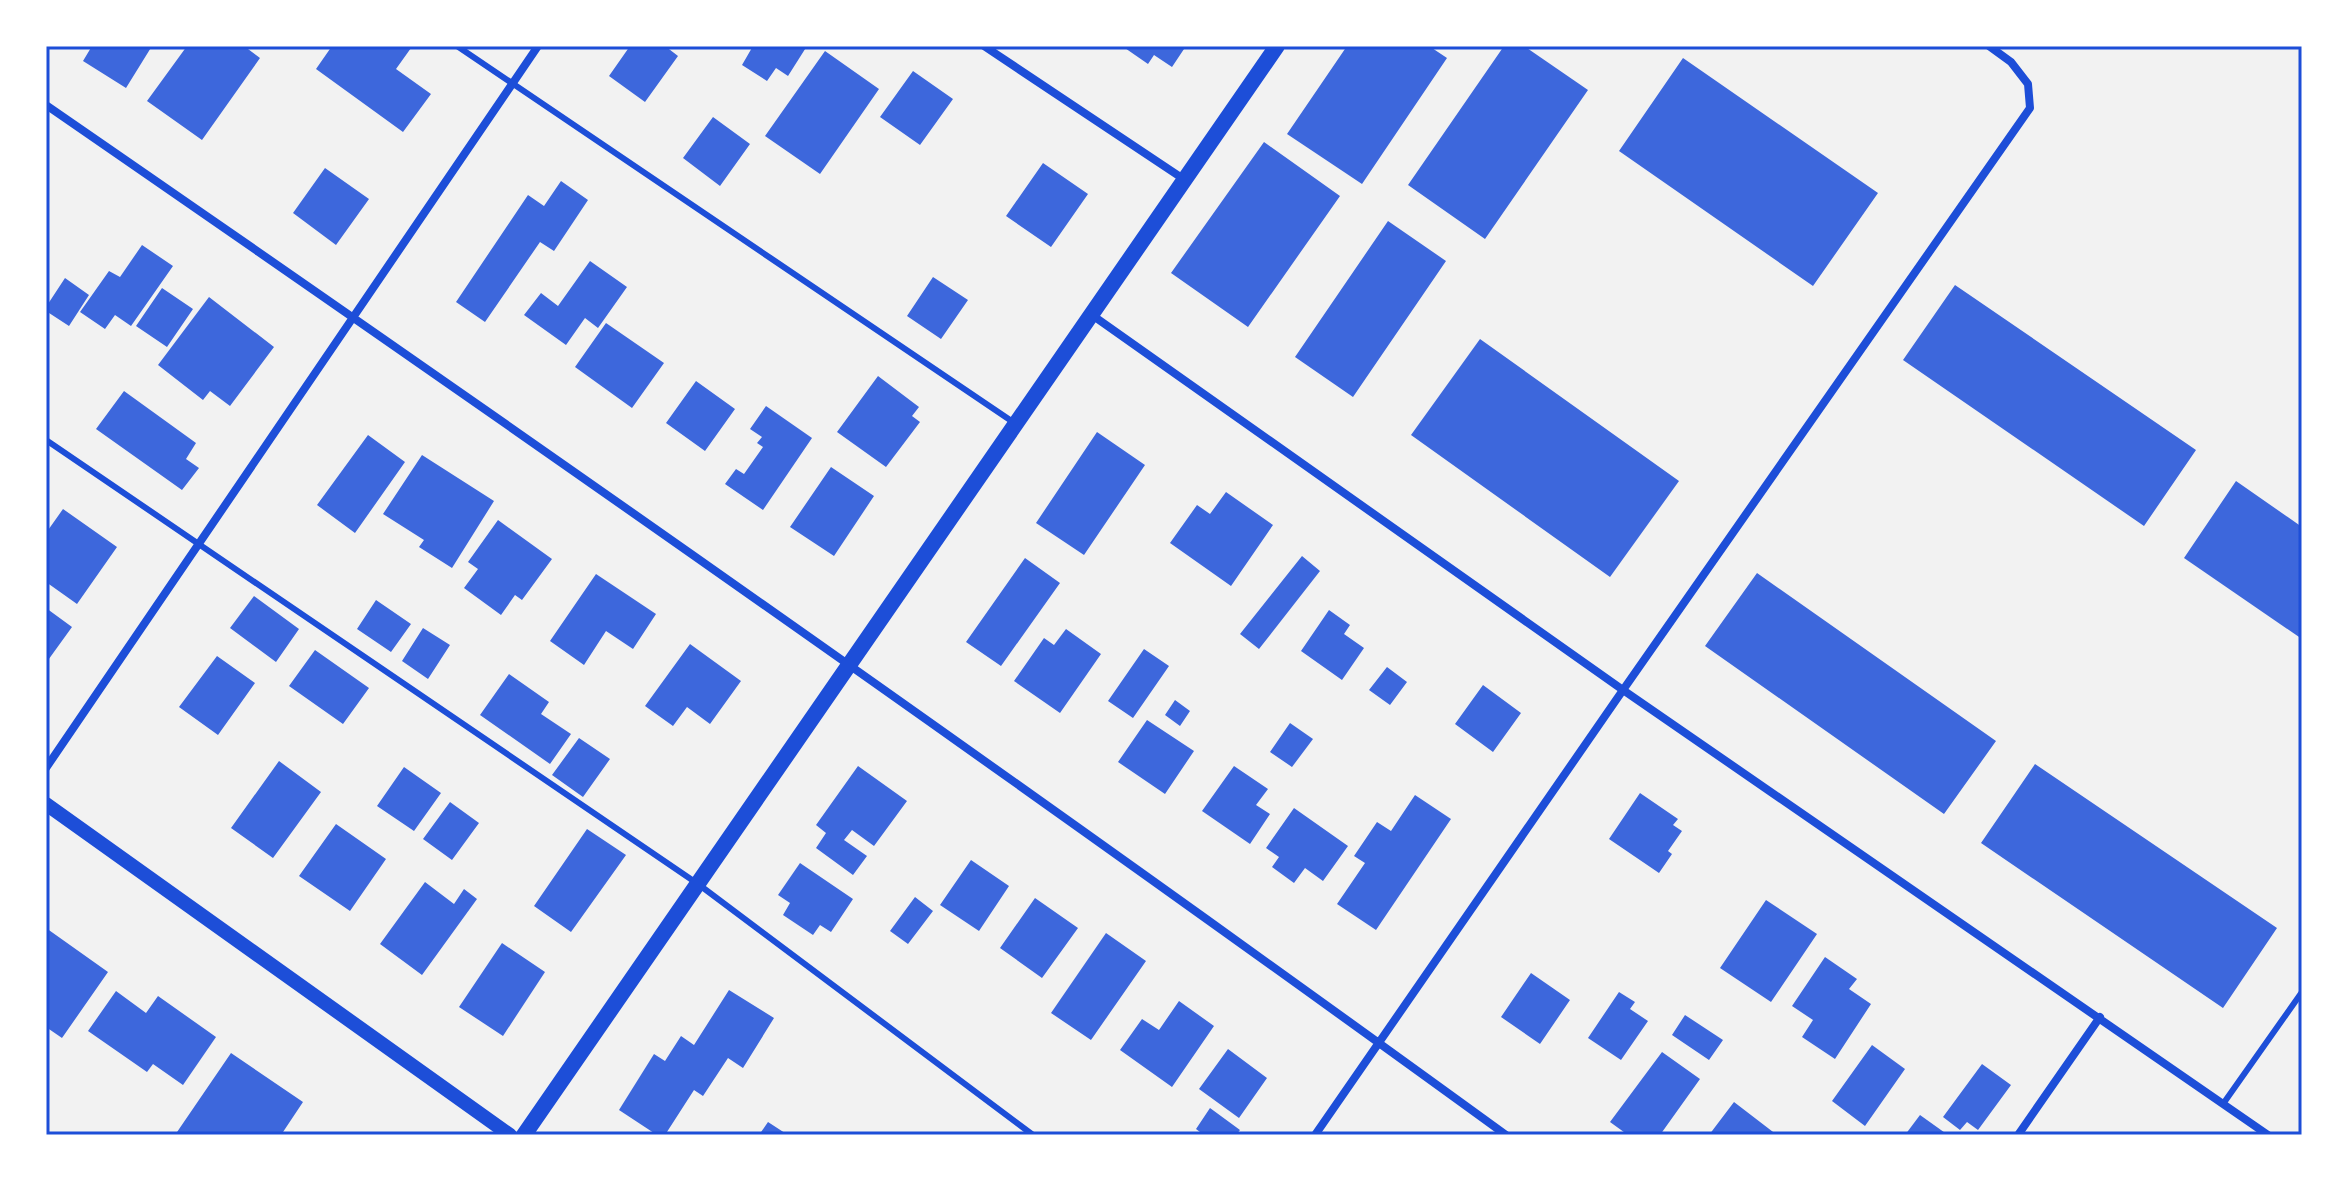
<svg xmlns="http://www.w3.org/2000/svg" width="2348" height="1181" viewBox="0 0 2348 1181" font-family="Mulish,sans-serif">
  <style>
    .building { fill: #3d67dc }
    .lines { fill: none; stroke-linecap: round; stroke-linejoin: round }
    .service { stroke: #1d4ed8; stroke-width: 6 }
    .minor { stroke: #1d4ed8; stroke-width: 8 }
    .tertiary { stroke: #1d4ed8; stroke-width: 14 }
    .secondary { stroke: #1d4ed8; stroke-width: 16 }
    .neatline { fill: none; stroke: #1d4ed8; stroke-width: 3 }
  </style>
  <rect width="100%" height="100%" fill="#f2f2f2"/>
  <path class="building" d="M 92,46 L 152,46 L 126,88 L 83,61 Z
    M 187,46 L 244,46 L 260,58 L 202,140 L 147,101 Z
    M 332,46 L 407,46 L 411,48 L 396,69 L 431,94 L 403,132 L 316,69 Z
    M 630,46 L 665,46 L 678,56 L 645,102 L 609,76 Z
    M 753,46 L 807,46 L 788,76 L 776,68 L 767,81 L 742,65 Z
    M 1122,46 L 1186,46 L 1172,67 L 1154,55 L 1148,64 Z
    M 1347,46 L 1429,46 L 1447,58 L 1362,184 L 1287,134 Z
    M 1504,46 L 1524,46 L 1588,90 L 1485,239 L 1408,185 Z
    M 825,51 L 879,89 L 820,174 L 765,136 Z
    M 1683,58 L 1878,193 L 1813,286 L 1619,151 Z
    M 913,71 L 953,99 L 920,145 L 880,117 Z
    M 713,117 L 750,144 L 720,186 L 683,158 Z
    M 1264,142 L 1340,196 L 1248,327 L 1171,273 Z
    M 1043,163 L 1088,194 L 1051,247 L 1006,216 Z
    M 325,168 L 369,199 L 336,245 L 293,213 Z
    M 561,181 L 588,200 L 554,251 L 540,242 L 485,322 L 456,302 L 528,195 L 544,206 Z
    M 1388,221 L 1446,261 L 1353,397 L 1295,357 Z
    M 142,245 L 173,266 L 131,326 L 115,315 L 105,329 L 80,312 L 109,271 L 120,277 Z
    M 590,261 L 627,287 L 598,328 L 585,318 L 566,345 L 524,315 L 541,293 L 558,306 Z
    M 933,277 L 968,300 L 941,339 L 907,316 Z
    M 65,278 L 89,295 L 69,326 L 46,311 L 46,307 Z
    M 1955,285 L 2196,450 L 2144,526 L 1903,360 Z
    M 162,288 L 193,309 L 167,347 L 136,326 Z
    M 209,297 L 274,347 L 230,406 L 210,391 L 203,400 L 158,365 Z
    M 606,323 L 664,363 L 632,408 L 575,367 Z
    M 1480,339 L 1679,481 L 1610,577 L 1411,435 Z
    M 878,376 L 919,407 L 912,416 L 920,422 L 886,467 L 837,432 Z
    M 696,381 L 735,409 L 705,451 L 666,423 Z
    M 124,391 L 196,443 L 186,459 L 199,468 L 182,490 L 96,429 Z
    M 766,406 L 812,438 L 763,510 L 725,484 L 736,469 L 744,474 L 763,447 L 757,443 L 762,437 L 750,429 Z
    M 1097,432 L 1145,465 L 1084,555 L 1036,523 Z
    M 368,435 L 405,462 L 355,533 L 317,505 Z
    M 422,455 L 494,501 L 452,568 L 419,547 L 424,540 L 383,514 Z
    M 831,467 L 874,496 L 834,556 L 790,527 Z
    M 2236,481 L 2302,527 L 2302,639 L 2184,558 Z
    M 1226,492 L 1273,525 L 1231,586 L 1170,543 L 1197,505 L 1210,514 Z
    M 63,509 L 117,547 L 77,604 L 46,582 L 46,533 Z
    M 498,520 L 552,559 L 522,600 L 515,595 L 501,615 L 464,588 L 478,569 L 468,562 Z
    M 1302,556 L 1320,571 L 1259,649 L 1240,634 Z
    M 1025,558 L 1060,583 L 1001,666 L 966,642 Z
    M 1757,573 L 1996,741 L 1944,814 L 1705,646 Z
    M 596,574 L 656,614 L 633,649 L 606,631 L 584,665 L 550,641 Z
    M 254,596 L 299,629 L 276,662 L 230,628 Z
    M 376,600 L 411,624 L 391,652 L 357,629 Z
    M 46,608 L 72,627 L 46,663 Z
    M 1329,610 L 1350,625 L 1344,634 L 1364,648 L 1342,680 L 1301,651 Z
    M 423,628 L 450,645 L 428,679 L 402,661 Z
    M 1066,629 L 1101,654 L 1060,713 L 1014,681 L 1044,638 L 1054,645 Z
    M 690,644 L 741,681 L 710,724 L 687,707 L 673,726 L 645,706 Z
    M 1144,649 L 1169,666 L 1133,718 L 1108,701 Z
    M 315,650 L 369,688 L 343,724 L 289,686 Z
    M 217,656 L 255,683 L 218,735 L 179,707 Z
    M 1387,667 L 1407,682 L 1390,705 L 1369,690 Z
    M 509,674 L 549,702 L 541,714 L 571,734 L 550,764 L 480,715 Z
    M 1483,685 L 1521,713 L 1493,752 L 1455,724 Z
    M 1175,700 L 1190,711 L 1180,726 L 1165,715 Z
    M 1147,720 L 1194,751 L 1165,794 L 1118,762 Z
    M 1290,723 L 1313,739 L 1292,767 L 1270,752 Z
    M 579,738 L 610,759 L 583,797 L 552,775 Z
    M 279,761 L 321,792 L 273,858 L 231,828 Z
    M 2035,764 L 2277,928 L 2223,1008 L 1981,843 Z
    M 858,766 L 907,801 L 874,846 L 852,830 L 844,840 L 867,856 L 853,875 L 816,848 L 826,833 L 816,825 Z
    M 1234,766 L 1268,789 L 1256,805 L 1270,814 L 1250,844 L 1202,811 Z
    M 404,767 L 441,793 L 414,831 L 377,806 Z
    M 1640,793 L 1678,819 L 1673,825 L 1682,831 L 1668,851 L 1672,854 L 1659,873 L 1609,839 Z
    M 1415,795 L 1451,819 L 1376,930 L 1337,904 L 1365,863 L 1354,856 L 1377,822 L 1391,831 Z
    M 450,802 L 479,823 L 452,860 L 423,839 Z
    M 1294,808 L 1348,846 L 1323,881 L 1305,868 L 1294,883 L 1272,867 L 1279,857 L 1266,848 Z
    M 336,824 L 386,859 L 350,911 L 299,876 Z
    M 587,829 L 626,855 L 571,932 L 534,906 Z
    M 971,860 L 1009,886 L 979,931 L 940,905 Z
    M 800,863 L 853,899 L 831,932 L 820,925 L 813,935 L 783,915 L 790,903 L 778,895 Z
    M 425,882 L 454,904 L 464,889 L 477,899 L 422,975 L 380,944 Z
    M 915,897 L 933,911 L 908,944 L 890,931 Z
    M 1035,898 L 1078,928 L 1042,978 L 1000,948 Z
    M 1766,900 L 1817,934 L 1771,1002 L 1720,968 Z
    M 46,928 L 108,972 L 62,1038 L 46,1027 Z
    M 1106,933 L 1146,961 L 1091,1040 L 1051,1013 Z
    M 502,943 L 545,972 L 503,1036 L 459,1007 Z
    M 1825,957 L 1857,979 L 1849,989 L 1871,1004 L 1835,1059 L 1802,1037 L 1813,1020 L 1792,1006 Z
    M 1531,973 L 1570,1000 L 1540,1044 L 1501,1017 Z
    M 729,990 L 774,1018 L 743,1068 L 728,1058 L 703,1096 L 694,1090 L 665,1135 L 657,1135 L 619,1110 L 654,1054 L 665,1061 L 681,1036 L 694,1045 Z
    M 116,991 L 146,1013 L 158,996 L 216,1037 L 183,1085 L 153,1064 L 147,1072 L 88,1031 Z
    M 1619,992 L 1635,1002 L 1630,1009 L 1648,1021 L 1621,1060 L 1588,1038 Z
    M 1179,1001 L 1214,1026 L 1172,1087 L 1120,1050 L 1142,1019 L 1159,1030 Z
    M 1685,1015 L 1723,1040 L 1709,1060 L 1672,1035 Z
    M 1872,1045 L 1905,1069 L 1865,1126 L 1832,1101 Z
    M 1228,1049 L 1267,1078 L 1239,1118 L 1199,1089 Z
    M 1662,1052 L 1700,1079 L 1660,1135 L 1628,1135 L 1610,1122 Z
    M 231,1053 L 303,1102 L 281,1135 L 175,1135 Z
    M 1982,1064 L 2011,1085 L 1978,1130 L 1967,1122 L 1960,1130 L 1943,1117 Z
    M 1734,1102 L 1777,1135 L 1709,1135 Z
    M 1210,1108 L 1240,1130 L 1236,1135 L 1204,1135 L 1196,1129 Z
    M 1920,1115 L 1948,1135 L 1905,1135 Z
    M 768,1122 L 788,1135 L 759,1135 Z"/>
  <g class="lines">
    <path class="service" d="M 457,46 L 1013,422
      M 46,440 L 698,884 L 1033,1135
      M 2223,1104 L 2302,992"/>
    <path class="minor" d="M 984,46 L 1185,180
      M 46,105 C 536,443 1024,785 1506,1135
      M 1092,315 L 1623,690 L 2268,1135
      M 46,768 L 538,46
      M 1315,1135 L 1623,690 L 2030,108 L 2028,84 L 2011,62 L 1989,46
      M 2018,1135 L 2100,1017"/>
    <path class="tertiary" d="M 46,804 L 510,1135"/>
    <path class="secondary" d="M 524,1135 L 1277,46"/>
  </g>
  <rect width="2348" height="1181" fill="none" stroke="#ffffff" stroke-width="96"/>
  <rect x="48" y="48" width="2252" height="1085" class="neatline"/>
</svg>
